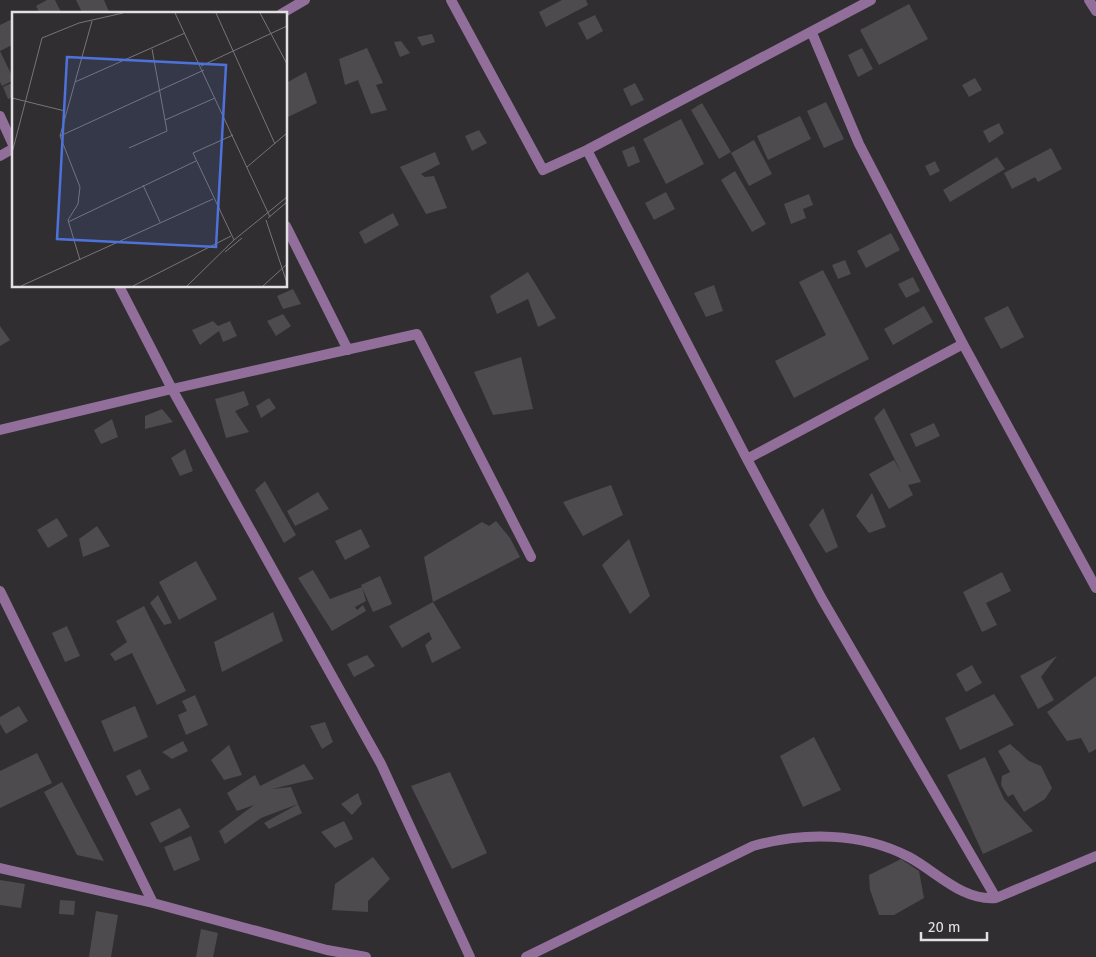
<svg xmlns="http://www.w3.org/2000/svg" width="1096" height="957" viewBox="0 0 1096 957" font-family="'Fira Sans',sans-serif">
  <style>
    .building { fill: #4d4b4e }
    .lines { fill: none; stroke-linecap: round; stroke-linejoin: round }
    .street { stroke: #926f9b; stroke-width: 10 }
    .inset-road { fill: none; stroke: #777578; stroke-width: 1 }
    .view { fill: #4e72da; fill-opacity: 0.15; stroke: #4e72da; stroke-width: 2.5 }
    .inset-edge { fill: none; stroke: #e2e0e2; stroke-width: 2.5 }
  </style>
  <rect width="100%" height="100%" fill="#302e31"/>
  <path class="building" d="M 47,0 L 55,0 L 62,14 L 40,14 L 36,6 Z
    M 76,0 L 104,0 L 110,14 L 83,14 Z
    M 562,0 L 586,0 L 588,5 L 546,27 L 539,12 Z
    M 909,4 L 928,39 L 879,65 L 860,30 Z
    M 595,15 L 603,31 L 587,40 L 578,23 Z
    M 14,18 L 14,33 L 11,35 L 14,44 L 0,51 L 14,80 L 2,86 L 0,82 L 0,25 Z
    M 432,34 L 435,42 L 422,46 L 417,37 Z
    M 401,41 L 410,53 L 400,57 L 394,42 Z
    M 367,48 L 383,83 L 376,85 L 387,110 L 371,114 L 358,80 L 345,85 L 339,59 Z
    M 862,48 L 873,69 L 858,77 L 848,55 Z
    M 306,72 L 317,103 L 286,118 L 286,83 Z
    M 975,78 L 982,90 L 969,97 L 962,85 Z
    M 14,82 L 14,97 L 8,99 L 3,87 Z
    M 635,83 L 644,100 L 631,106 L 623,89 Z
    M 826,102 L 844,139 L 824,148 L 807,111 Z
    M 702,103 L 731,152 L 719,159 L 691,110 Z
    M 800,116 L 811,139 L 768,160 L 757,136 Z
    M 681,119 L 704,164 L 666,184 L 643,139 Z
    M 999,123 L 1004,133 L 989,143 L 983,131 Z
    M 479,130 L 487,143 L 472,151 L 465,136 Z
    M 754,140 L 772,174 L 749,186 L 731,153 Z
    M 634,146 L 640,162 L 628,167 L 622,151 Z
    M 1051,148 L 1062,169 L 1038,182 L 1035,177 L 1012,189 L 1004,173 Z
    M 435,152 L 440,164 L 421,174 L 425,177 L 434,176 L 447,208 L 426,214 L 400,167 Z
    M 997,157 L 1005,169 L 950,202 L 943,190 Z
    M 935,161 L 940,171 L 930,176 L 925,166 Z
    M 735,171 L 766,224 L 752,232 L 721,180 Z
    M 666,192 L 675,209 L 654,220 L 645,203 Z
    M 809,194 L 813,205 L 803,209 L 806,218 L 791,224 L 784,204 Z
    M 393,213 L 399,225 L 365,244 L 359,232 Z
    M 891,233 L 900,250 L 866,268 L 857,251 Z
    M 845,260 L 851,274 L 838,279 L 832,265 Z
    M 823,270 L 869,359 L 794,398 L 775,361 L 826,335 L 799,282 Z
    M 528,272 L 556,318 L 538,327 L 528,299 L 497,314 L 490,296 Z
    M 913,277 L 920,291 L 906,298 L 898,284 Z
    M 714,285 L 723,311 L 706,317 L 694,293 Z
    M 293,289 L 301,304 L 283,309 L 277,296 Z
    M 924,306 L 933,322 L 893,345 L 884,329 Z
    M 1008,306 L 1024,337 L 1001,349 L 984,318 Z
    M 283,314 L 291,326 L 276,336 L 267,321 Z
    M 213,321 L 218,326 L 230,321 L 237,336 L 223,342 L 219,331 L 200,345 L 192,330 Z
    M 0,326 L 10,340 L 0,346 Z
    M 521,357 L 533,409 L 493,415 L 474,372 Z
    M 244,391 L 249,405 L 235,411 L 249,432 L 226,438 L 215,399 Z
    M 269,398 L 276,408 L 261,418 L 256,406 Z
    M 884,408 L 921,482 L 908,485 L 913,495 L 889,509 L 869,474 L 894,460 L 902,474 L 874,418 Z
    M 162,409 L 173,422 L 145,429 L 145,416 Z
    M 112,419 L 118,437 L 101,444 L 94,430 Z
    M 934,423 L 940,436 L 916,447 L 910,434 Z
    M 185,449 L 193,471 L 180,476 L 171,458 Z
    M 265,481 L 296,535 L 284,543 L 255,490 Z
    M 611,485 L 623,515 L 583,536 L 563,502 Z
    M 318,492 L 329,509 L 295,526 L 287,511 Z
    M 872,493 L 886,527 L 869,533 L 856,516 Z
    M 823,508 L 838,547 L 826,553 L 809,525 Z
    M 57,518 L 68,536 L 48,548 L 37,530 Z
    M 496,521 L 510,538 L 520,557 L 433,602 L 424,557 L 482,522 L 489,526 Z
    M 97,526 L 110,546 L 83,557 L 79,539 Z
    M 361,529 L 370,547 L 345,560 L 335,541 Z
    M 629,539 L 650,596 L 630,614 L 602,565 Z
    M 196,561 L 217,599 L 179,620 L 159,582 Z
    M 313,570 L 330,599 L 362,587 L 366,601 L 355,607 L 357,610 L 363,605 L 366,611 L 332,631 L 298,578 Z
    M 1002,572 L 1011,591 L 986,603 L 997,625 L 982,632 L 963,592 Z
    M 380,576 L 392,604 L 373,612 L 361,585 Z
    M 158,595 L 172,623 L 164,625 L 150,603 Z
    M 433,602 L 461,648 L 432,663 L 425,645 L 432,639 L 429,632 L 402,648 L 389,626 Z
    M 144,606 L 186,691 L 157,705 L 132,653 L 115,661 L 110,654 L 127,642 L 116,621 Z
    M 273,612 L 283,641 L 222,672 L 214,642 Z
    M 67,626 L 80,656 L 65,662 L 52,633 Z
    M 367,655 L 375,666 L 354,677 L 347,664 Z
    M 1057,656 L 1041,677 L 1054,700 L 1038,709 L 1020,676 Z
    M 972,665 L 982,683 L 966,692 L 956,674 Z
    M 1096,676 L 1096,749 L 1089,753 L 1081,738 L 1067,741 L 1047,712 Z
    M 994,694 L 1014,725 L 960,750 L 945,718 Z
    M 195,695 L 208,725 L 186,735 L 178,715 L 187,711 L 182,701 Z
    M 19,706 L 28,721 L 6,734 L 0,724 L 0,717 Z
    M 135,706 L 148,737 L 114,752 L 101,721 Z
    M 325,722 L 333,742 L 322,749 L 310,726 Z
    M 814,737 L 841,790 L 803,807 L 780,756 Z
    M 183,741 L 188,751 L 172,759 L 162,752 Z
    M 1010,744 L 1029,761 L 1041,766 L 1052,788 L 1045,799 L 1024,812 L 1013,794 L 1008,797 L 1001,785 L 1002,776 L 1010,772 L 998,751 Z
    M 229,745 L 242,775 L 224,780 L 211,760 Z
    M 37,753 L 52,783 L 0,808 L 0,771 Z
    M 985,757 L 1004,799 L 1033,831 L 983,854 L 947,775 Z
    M 304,764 L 314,779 L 272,789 L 291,787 L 298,804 L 261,818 L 225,844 L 219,831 L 254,805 L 237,811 L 227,793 L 255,775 L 260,786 Z
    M 140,769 L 150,789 L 136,796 L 126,776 Z
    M 450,772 L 487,853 L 452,869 L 411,786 Z
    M 62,782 L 104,861 L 77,855 L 44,792 Z
    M 358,793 L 362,804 L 352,815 L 341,804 Z
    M 298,804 L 302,813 L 269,829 L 264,823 Z
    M 180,808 L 190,827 L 160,843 L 150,823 Z
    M 344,821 L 353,839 L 335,848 L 321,832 Z
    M 191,836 L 200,860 L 174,871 L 164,847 Z
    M 373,857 L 390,879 L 368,901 L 368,912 L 332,910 L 335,884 Z
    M 901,859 L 919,871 L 924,898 L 894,915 L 879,915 L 870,890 L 869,875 Z
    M 0,880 L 25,884 L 21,908 L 0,905 Z
    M 60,900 L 75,901 L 74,915 L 59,914 Z
    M 96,911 L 118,915 L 111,957 L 89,957 Z
    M 201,929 L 218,933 L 213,957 L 196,957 Z"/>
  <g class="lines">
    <path class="street" d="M 451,0 L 543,170 L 587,150 L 871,0
      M 1089,0 L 1096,11
      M 281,14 L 305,0
      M 812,33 L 859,144 L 963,344 L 1096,588
      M 0,116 L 14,147
      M 587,150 L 747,459 L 822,599 L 996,898
      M 0,156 L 14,148
      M 286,226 L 348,350
      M 119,286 L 172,389 L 381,764 L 470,957
      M 0,430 L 172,389 L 417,334 L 531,557
      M 747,459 L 963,344
      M 0,591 L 153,903
      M 0,868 L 153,903 L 327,950 L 366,957
      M 526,957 L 753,846 C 803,832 862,832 909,857 C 937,872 962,901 996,898 L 1096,856"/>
  </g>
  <g transform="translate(12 12)">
    <rect width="275" height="275" fill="#302e31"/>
    <path class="inset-road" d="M 163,1 L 258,205M 204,1 L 263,132M 248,1 L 275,52M 189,54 L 275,14M 63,70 L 173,21M 0,86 L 53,99M 153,108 L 203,86M 221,123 L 181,141 L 222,228M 48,124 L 192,58M 117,136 L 155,119 L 140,37M 0,141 L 30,26 L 67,11 L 111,1M 235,155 L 275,121M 131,173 L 148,210M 256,206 L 275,190M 254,208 L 275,271M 56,210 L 184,149M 213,240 L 230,226M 68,248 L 56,208 L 66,192 L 68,175 L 48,124 L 80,9M 9,274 L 201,187M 121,274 L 219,224M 175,274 L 222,228 L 275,185M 251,274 L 275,252"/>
    <path class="view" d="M 55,45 L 214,53 L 204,235 L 45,227 Z"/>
    <rect width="275" height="275" class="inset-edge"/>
  </g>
  <path d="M921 932v8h66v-8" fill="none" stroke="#e2e0e2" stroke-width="2.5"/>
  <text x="928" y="932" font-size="15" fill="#e2e0e2" stroke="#302e31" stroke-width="4" paint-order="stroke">20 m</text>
</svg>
